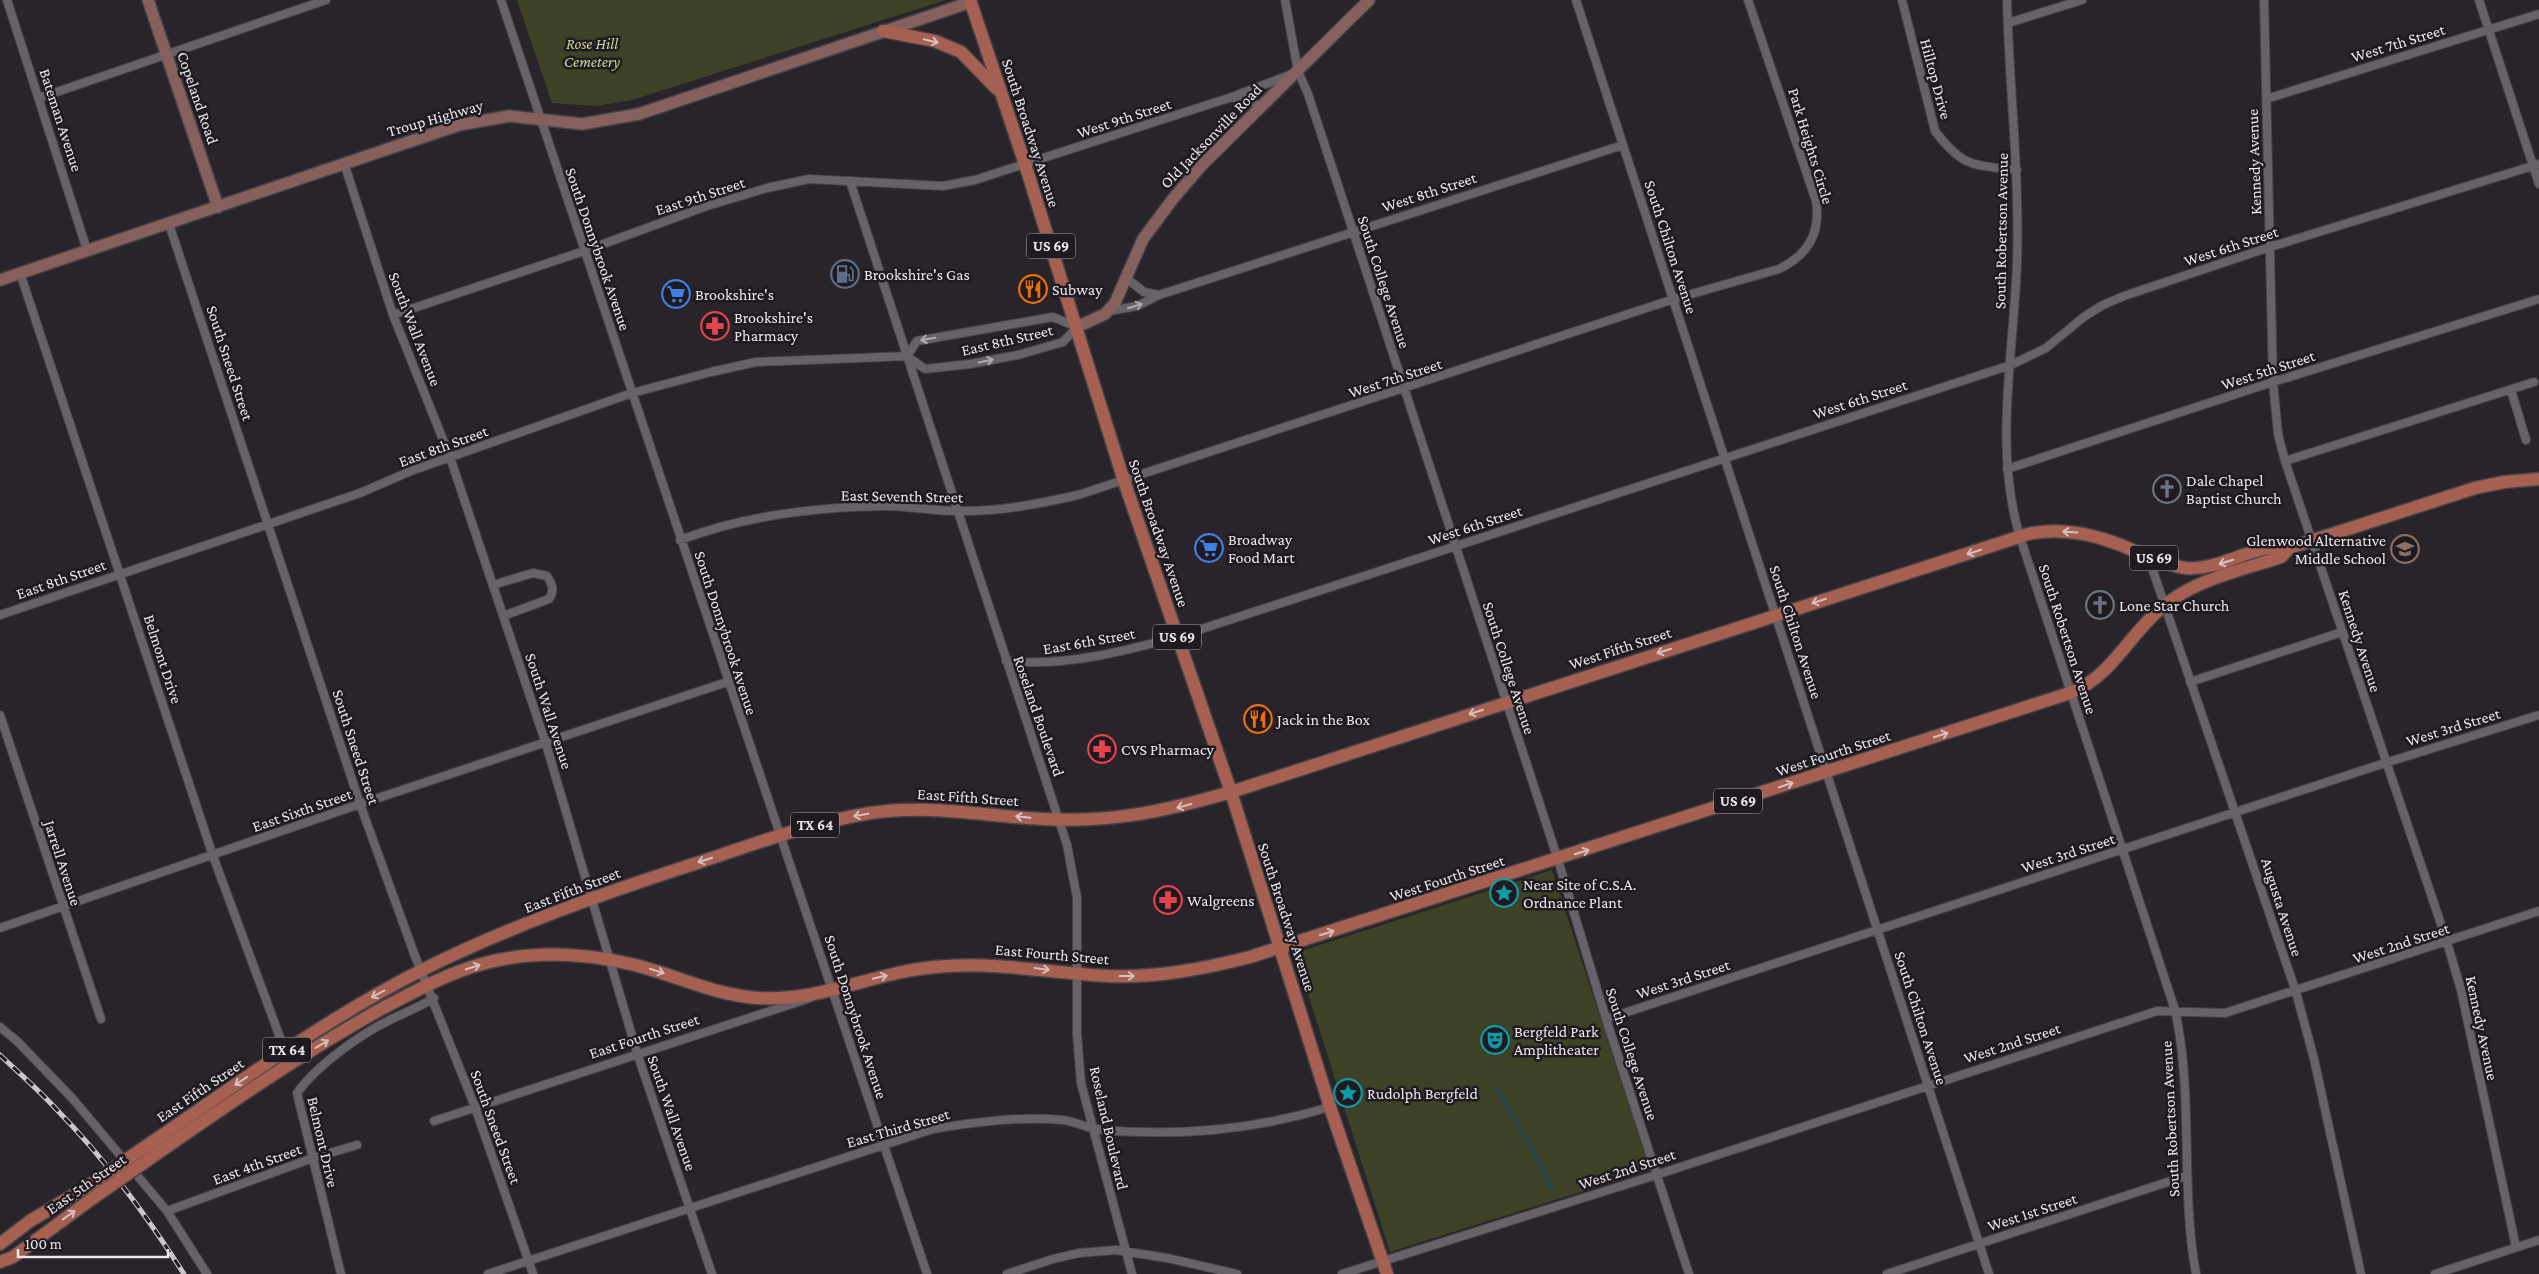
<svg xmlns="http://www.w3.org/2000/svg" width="2539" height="1274" viewBox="0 0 2539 1274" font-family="'Crimson Pro',serif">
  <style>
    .green { fill: #3d4227 }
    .water { fill: #264757 }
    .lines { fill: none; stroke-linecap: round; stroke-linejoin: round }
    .stream { stroke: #264757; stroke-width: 3 }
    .street-casing { stroke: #464246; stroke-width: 10 }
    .secondary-casing { stroke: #464246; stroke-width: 14 }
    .primary-casing { stroke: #464246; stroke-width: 15 }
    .street { stroke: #676168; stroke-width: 8 }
    .secondary { stroke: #86605d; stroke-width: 11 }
    .primary { stroke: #a56052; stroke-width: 12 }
    .rail-casing { stroke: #cac6ca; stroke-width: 5 }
    .rail { stroke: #1f1a20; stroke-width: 3; stroke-dasharray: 9; stroke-linecap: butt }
    .primary-bridge-casing { stroke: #464246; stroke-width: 15; stroke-linecap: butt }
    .primary-bridge { stroke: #a56052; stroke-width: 12 }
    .oneway { stroke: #d7bfbe }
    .oneway2 { stroke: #b0abb1 }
    .labels { text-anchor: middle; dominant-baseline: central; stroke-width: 5; stroke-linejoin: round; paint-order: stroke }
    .shield { fill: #1f1a20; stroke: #aeaaaf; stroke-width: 1 }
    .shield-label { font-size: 15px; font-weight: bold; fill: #ece8ec }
    .park-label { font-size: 16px; font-style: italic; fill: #cad59b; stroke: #1f1a20 }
    .street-label { font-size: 16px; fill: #ece8ec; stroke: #1f1a20 }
    .poi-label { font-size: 16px; fill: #ece8ec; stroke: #1f1a20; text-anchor: start }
  </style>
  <rect width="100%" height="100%" fill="#29232a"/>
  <path class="green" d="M 517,0 L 946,0 L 632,100 L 595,106 L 552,103 Z
    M 1552,870 L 1650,1170 L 1390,1252 L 1295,953 Z"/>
  <path class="water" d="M1366 1096a6 6 0 1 1 12 0a6 6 0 1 1-12 0Z"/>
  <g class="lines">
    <path class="stream" d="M 1497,1089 L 1535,1154 L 1552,1190"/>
    <defs>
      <path id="street" d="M 7,0 L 87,250
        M 501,0 L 927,1274
        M 1285,0 L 1298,71 L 1308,94 L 1353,231 L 1558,860 L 1606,1019 L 1689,1274
        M 1576,0 L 1989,1274
        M 1902,0 L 1935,131 C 1963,168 1974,165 2017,170
        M 2007,0 C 2009,87 2020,174 2017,262 C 2014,352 1993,448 2020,537 L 2175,1010 C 2194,1097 2180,1187 2196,1274
        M 2264,0 L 2273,382 L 2278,434 L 2285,461 L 2447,942 L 2461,990 L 2516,1247
        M 2479,0 L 2539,184
        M 2008,23 L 2082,0
        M 39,98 L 326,0
        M 1234,98 L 1249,98 L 1260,108
        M 2266,99 L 2539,14
        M 344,163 L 393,315 L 450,457 L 546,744 L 638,1056 L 712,1274
        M 850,181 L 1067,845 L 1077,898 L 1077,1034 L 1081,1083 L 1132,1274
        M 169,224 L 360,804 L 415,956 L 475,1107 L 533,1274
        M 20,273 L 213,856 L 285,1051
        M 1126,278 L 1144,292 L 1159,295
        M 1109,311 L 1137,306 L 1159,295 L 1623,145
        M 393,315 L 584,251 L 707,206 L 767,188 L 809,179 L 943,186 L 975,180 L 1232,97 L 1292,74
        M 2511,390 L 2526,440
        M 2285,461 L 2534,382
        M 2007,469 L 2273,382 L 2539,299
        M 680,540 C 746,515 816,507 885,506 C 909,506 933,511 957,511 C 998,512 1038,504 1078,495 L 1674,299 L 1779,269 C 1808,255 1821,233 1816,201 L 1748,0
        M 2148,556 L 2296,992 L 2314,1059 L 2361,1274
        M 493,585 L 533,573 L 547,576 C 552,584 555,590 549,599 L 503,616
        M 0,615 L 360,493 L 411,471 L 632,393 L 711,372 L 756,362 L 859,358 L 907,356 L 925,369 L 970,364 L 1018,355 L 1063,342 L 1077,327 L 1053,317 L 917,341 L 907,356
        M 1006,661 C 1064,667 1120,652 1177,637 L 2011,365 L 2046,348 L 2085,316 L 2103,305 L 2124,296 L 2270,247 L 2539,164
        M 2190,682 L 2342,632
        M 0,715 L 101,1019
        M 0,928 L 360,804 L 727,682
        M 1606,1019 L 2385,763 L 2539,715
        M 0,1027 L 17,1041 L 72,1098 L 167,1211 L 207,1274
        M 434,1121 L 810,998
        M 167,1211 L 313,1158 L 357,1145
        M 341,1274 L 297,1093 C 318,1064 363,1032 396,1017 C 409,1011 421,1006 434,998
        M 488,1274 L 933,1129 C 975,1122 1020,1116 1063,1120 C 1073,1121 1082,1126 1092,1128 C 1109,1131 1128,1132 1145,1132 C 1208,1134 1270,1125 1330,1107
        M 1007,1274 L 1053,1259 L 1079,1253 L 1116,1250 L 1167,1258 L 1237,1274
        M 1342,1274 L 1656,1175 L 2157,1011 L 2225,1013 L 2539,911
        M 1887,1274 L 2186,1176
        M 2435,1274 L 2539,1240"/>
      <path id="secondary" d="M 148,0 L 218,207
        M 0,280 L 459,125 L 509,116 L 582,124 L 639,114 L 971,2
        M 1077,327 L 1105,314 L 1115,303 L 1143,239 L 1172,200 L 1202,165 L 1369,0"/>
      <path id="primary" d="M 970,0 L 1025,164 L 1124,481 L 1231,792 L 1330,1107 L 1387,1274
        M 883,31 L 935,41 L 961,52 L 997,89
        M 158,1138 C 244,1079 329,1017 422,970 C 510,926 604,893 697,863 C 754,844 810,823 870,813 C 932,804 982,816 1043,819 C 1111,823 1166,811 1231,792 L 2028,534 C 2066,526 2101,536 2135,551 C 2151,557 2169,566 2186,568 C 2222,571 2255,542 2289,548 L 2475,488 L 2504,482 L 2539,479
        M 165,1148 C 236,1099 307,1050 383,1008 C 414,992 444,975 478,965 C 537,948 601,953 659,972 C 693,983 724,996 759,998 C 820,1002 875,972 935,967 C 996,961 1048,973 1107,976 C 1156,978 1203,969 1250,957 L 2070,693 C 2113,676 2130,632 2165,605 C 2197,579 2242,570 2281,557 L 2289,548
        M 0,1244 L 30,1221 L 85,1188
        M 0,1262 L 13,1257 L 93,1198"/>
    </defs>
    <use href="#street" class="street-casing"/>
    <use href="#secondary" class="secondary-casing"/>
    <use href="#primary" class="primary-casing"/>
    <use href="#street" class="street"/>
    <use href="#secondary" class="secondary"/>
    <use href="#primary" class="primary"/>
    <defs>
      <path id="rail" d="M 0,1055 C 19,1073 40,1091 58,1111 C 106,1160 147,1216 184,1274"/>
    </defs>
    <use href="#rail" class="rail-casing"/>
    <use href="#rail" class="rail"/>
    <defs>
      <path id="primary-bridge" d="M 85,1188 L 158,1138
        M 93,1198 L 165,1148"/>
    </defs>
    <use href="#primary-bridge" class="primary-bridge-casing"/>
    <use href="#primary-bridge" class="primary-bridge"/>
  </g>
  <defs><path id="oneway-shaft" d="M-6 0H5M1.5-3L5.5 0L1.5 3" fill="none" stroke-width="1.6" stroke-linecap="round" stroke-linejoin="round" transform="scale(1.25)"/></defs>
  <g class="oneway">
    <use href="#oneway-shaft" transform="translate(931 41) rotate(14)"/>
    <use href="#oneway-shaft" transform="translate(2070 532) rotate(-177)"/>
    <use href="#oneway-shaft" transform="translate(1974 552) rotate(162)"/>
    <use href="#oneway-shaft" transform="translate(2226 562) rotate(163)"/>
    <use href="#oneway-shaft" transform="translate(1819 601) rotate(162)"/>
    <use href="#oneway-shaft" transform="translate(1664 651) rotate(162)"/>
    <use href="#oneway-shaft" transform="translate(1476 712) rotate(162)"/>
    <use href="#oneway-shaft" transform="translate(1941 735) rotate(-18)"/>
    <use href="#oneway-shaft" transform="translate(1786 785) rotate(-18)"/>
    <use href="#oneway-shaft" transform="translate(1184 806) rotate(165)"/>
    <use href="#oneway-shaft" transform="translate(861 815) rotate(170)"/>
    <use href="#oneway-shaft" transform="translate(1023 817) rotate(-174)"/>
    <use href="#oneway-shaft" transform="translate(1582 852) rotate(-18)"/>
    <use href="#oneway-shaft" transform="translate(705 860) rotate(162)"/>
    <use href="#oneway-shaft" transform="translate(1327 933) rotate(-17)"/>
    <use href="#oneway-shaft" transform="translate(473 967) rotate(-17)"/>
    <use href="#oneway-shaft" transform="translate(1042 969) rotate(8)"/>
    <use href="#oneway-shaft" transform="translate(657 971) rotate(18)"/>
    <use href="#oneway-shaft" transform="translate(1127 976)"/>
    <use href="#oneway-shaft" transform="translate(880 977) rotate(-14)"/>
    <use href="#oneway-shaft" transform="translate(378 994) rotate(152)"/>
    <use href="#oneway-shaft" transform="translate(322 1044) rotate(-31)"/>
    <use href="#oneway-shaft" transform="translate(241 1081) rotate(146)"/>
    <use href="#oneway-shaft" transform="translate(69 1215) rotate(-36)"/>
  </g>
  <g class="oneway2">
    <use href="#oneway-shaft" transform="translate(1135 306) rotate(-17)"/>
    <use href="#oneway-shaft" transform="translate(928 339) rotate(171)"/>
    <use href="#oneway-shaft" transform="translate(986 361) rotate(-11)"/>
  </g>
  <defs>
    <symbol id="fuel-ring" viewBox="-11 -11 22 22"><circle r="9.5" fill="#1f1a20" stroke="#5c6f8a" stroke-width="1.5"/><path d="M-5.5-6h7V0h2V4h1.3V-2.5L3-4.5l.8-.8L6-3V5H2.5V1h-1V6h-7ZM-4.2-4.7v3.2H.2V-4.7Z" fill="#5c6f8a"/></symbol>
    <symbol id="restaurant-ring" viewBox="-11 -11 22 22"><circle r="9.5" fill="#1f1a20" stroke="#e8710a" stroke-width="1.5"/><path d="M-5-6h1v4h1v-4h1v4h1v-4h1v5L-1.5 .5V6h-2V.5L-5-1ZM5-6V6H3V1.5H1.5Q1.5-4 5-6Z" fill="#e8710a"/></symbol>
    <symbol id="supermarket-ring" viewBox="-11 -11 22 22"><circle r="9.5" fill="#1f1a20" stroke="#3f7fe0" stroke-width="1.5"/><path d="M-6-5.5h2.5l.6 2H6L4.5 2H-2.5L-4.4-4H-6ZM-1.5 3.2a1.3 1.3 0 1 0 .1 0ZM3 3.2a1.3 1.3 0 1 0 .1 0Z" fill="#3f7fe0"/></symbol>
    <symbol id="pharmacy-ring" viewBox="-11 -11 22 22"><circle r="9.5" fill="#1f1a20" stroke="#e0444e" stroke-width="1.5"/><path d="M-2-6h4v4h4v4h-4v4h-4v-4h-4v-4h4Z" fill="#e0444e"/></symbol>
    <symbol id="church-ring" viewBox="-11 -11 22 22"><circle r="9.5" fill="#1f1a20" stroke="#6b7280" stroke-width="1.5"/><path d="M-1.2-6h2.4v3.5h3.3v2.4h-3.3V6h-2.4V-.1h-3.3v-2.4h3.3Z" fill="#6b7280"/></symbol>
    <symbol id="school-ring" viewBox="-11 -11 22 22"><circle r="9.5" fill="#1f1a20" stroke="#8d6e63" stroke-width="1.5"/><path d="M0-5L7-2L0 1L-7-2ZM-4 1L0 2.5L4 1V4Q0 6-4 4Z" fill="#8d6e63"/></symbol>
    <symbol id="sight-ring" viewBox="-11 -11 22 22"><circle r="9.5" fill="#1f1a20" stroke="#0f9aa8" stroke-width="1.5"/><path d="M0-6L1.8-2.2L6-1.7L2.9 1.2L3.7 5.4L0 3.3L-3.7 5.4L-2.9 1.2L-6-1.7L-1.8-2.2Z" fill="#0f9aa8"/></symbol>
    <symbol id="theatre-ring" viewBox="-11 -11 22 22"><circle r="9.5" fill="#1f1a20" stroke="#0f9aa8" stroke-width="1.5"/><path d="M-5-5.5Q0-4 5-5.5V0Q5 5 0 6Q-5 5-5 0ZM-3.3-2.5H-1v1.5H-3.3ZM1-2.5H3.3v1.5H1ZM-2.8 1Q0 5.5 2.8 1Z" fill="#0f9aa8"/></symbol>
  </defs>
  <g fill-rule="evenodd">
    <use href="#fuel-ring" x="829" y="258" width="32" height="32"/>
    <use href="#restaurant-ring" x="1017" y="273" width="32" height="32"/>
    <use href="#supermarket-ring" x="660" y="278" width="32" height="32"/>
    <use href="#pharmacy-ring" x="699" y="310" width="32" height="32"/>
    <use href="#church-ring" x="2151" y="473" width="32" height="32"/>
    <use href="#supermarket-ring" x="1193" y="532" width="32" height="32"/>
    <use href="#school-ring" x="2389" y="533" width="32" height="32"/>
    <use href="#church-ring" x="2084" y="589" width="32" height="32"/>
    <use href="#restaurant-ring" x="1242" y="703" width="32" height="32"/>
    <use href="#pharmacy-ring" x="1086" y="733" width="32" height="32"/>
    <use href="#sight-ring" x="1488" y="877" width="32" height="32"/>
    <use href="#pharmacy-ring" x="1152" y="884" width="32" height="32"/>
    <use href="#theatre-ring" x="1479" y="1024" width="32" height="32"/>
    <use href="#sight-ring" x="1332" y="1077" width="32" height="32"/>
  </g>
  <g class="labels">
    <g class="shield">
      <rect x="1027" y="233.5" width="48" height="25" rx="4"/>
      <rect x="2130" y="545.5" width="48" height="25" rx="4"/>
      <rect x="1153" y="624.5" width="48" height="25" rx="4"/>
      <rect x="1714" y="788.5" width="48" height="25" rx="4"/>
      <rect x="791" y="812.5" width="48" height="25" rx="4"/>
      <rect x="263" y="1037.5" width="48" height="25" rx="4"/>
    </g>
    <g class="shield-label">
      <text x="1051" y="246">US 69</text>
      <text x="2154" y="558">US 69</text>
      <text x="1177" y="637">US 69</text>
      <text x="1738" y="801">US 69</text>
      <text x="815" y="825">TX 64</text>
      <text x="287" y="1050">TX 64</text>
    </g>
    <g class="park-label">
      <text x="592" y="43">Rose Hill<tspan x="592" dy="18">Cemetery</tspan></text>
    </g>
    <g class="street-label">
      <text transform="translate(2398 43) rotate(-17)">West 7th Street</text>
      <text transform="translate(1936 79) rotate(75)">Hilltop Drive</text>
      <text transform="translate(198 98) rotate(71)">Copeland Road</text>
      <text transform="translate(435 118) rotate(-16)">Troup Highway</text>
      <text transform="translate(1124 118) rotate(-18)">West 9th Street</text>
      <text transform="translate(61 120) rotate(72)">Bateman Avenue</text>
      <text transform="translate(1031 133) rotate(72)">South Broadway Avenue</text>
      <text transform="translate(1211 136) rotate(-46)">Old Jacksonville Road</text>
      <text transform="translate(1811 146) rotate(73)">Park Heights Circle</text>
      <text transform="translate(2254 162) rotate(-92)">Kennedy Avenue</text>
      <text transform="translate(1429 192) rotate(-18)">West 8th Street</text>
      <text transform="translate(700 196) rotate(-18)">East 9th Street</text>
      <text transform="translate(2001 231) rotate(-89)">South Robertson Avenue</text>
      <text transform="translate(2231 246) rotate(-18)">West 6th Street</text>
      <text transform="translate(1671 247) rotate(72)">South Chilton Avenue</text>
      <text transform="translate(598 249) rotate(71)">South Donnybrook Avenue</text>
      <text transform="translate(1384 282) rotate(72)">South College Avenue</text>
      <text transform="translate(415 329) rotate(69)">South Wall Avenue</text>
      <text transform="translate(1007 340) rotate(-13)">East 8th Street</text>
      <text transform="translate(230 363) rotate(72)">South Sneed Street</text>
      <text transform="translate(2268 370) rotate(-18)">West 5th Street</text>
      <text transform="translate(1395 378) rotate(-18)">West 7th Street</text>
      <text transform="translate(1860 399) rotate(-18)">West 6th Street</text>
      <text transform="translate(443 446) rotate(-20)">East 8th Street</text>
      <text transform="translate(902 496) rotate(1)">East Seventh Street</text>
      <text transform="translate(1475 525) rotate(-18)">West 6th Street</text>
      <text transform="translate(1159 533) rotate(71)">South Broadway Avenue</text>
      <text transform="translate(61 579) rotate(-19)">East 8th Street</text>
      <text transform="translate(1796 632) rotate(72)">South Chilton Avenue</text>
      <text transform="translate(726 633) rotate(72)">South Donnybrook Avenue</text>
      <text transform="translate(2068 639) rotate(72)">South Robertson Avenue</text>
      <text transform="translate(1089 641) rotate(-10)">East 6th Street</text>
      <text transform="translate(2360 641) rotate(72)">Kennedy Avenue</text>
      <text transform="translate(1620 648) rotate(-18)">West Fifth Street</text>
      <text transform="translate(163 659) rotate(72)">Belmont Drive</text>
      <text transform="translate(1509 668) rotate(72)">South College Avenue</text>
      <text transform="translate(549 711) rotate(72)">South Wall Avenue</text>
      <text transform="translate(1039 716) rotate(71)">Roseland Boulevard</text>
      <text transform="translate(2453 727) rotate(-17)">West 3rd Street</text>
      <text transform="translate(356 747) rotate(72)">South Sneed Street</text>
      <text transform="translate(1833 753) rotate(-18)">West Fourth Street</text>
      <text transform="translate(968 797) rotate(4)">East Fifth Street</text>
      <text transform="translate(302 810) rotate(-19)">East Sixth Street</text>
      <text transform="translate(2068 853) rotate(-18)">West 3rd Street</text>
      <text transform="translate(63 863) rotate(72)">Jarrell Avenue</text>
      <text transform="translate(1447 878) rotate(-18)">West Fourth Street</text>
      <text transform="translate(572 890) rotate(-21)">East Fifth Street</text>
      <text transform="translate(2282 907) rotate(72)">Augusta Avenue</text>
      <text transform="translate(1287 917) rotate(72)">South Broadway Avenue</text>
      <text transform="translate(2401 943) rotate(-18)">West 2nd Street</text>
      <text transform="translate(1052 954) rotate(5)">East Fourth Street</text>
      <text transform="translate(1683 979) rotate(-18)">West 3rd Street</text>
      <text transform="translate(856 1017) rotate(72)">South Donnybrook Avenue</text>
      <text transform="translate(1921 1018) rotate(72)">South Chilton Avenue</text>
      <text transform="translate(2482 1028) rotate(78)">Kennedy Avenue</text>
      <text transform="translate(644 1036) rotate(-18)">East Fourth Street</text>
      <text transform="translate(2012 1043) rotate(-18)">West 2nd Street</text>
      <text transform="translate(1632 1054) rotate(72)">South College Avenue</text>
      <text transform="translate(200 1090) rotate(-34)">East Fifth Street</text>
      <text transform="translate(672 1113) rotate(71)">South Wall Avenue</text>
      <text transform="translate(2170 1119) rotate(-93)">South Robertson Avenue</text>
      <text transform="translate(496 1127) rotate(70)">South Sneed Street</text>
      <text transform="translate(898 1128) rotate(-16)">East Third Street</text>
      <text transform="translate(1109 1128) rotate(77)">Roseland Boulevard</text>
      <text transform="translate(323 1142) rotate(77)">Belmont Drive</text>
      <text transform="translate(257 1164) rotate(-20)">East 4th Street</text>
      <text transform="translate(1627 1169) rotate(-18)">West 2nd Street</text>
      <text transform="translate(86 1184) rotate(-35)">East 5th Street</text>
      <text transform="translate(2032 1212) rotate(-18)">West 1st Street</text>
    </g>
    <g class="poi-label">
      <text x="864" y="274">Brookshire's Gas</text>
      <text x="1052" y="289">Subway</text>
      <text x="695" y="294">Brookshire's</text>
      <text x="734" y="317">Brookshire's<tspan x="734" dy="18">Pharmacy</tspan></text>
      <text x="2186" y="480">Dale Chapel<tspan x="2186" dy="18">Baptist Church</tspan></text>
      <text x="1228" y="539">Broadway<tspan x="1228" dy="18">Food Mart</tspan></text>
      <text x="2386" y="540" text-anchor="end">Glenwood Alternative<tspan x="2386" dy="18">Middle School</tspan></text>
      <text x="2119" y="605">Lone Star Church</text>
      <text x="1277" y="719">Jack in the Box</text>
      <text x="1121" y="749">CVS Pharmacy</text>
      <text x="1523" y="884">Near Site of C.S.A.<tspan x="1523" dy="18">Ordnance Plant</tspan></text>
      <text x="1187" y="900">Walgreens</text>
      <text x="1514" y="1031">Bergfeld Park<tspan x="1514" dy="18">Amplitheater</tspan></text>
      <text x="1367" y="1093">Rudolph Bergfeld</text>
    </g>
  </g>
  <path d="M18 1249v8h150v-8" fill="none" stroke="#ece8ec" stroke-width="2.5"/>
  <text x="25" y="1249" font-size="15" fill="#ece8ec" stroke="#1f1a20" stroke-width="4" paint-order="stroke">100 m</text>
</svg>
